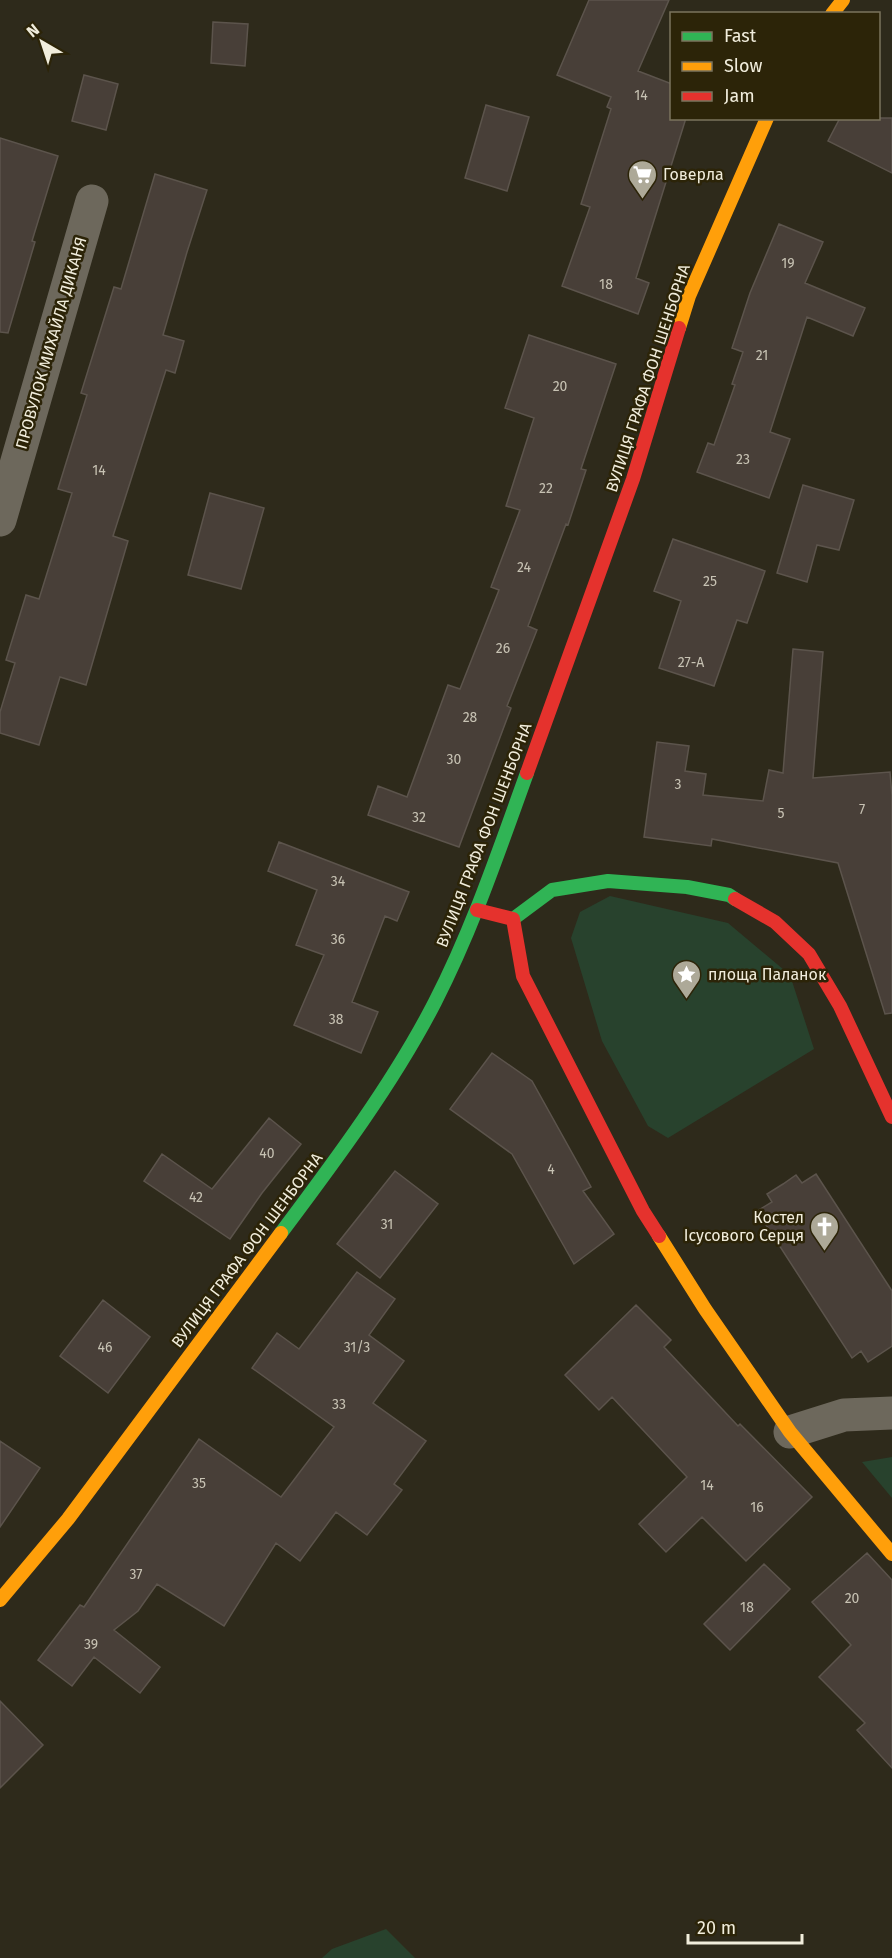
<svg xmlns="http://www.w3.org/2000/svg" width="892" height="1958" viewBox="0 0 892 1958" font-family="'Fira Sans',sans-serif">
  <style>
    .green { fill: #28422d }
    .building { fill: #483f38; stroke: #5c544c; stroke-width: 1.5 }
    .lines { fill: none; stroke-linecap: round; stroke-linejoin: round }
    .street { stroke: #6d685c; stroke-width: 33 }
    .fast { stroke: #30b455; stroke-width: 14 }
    .slow { stroke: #ff9f0a; stroke-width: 14 }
    .jam { stroke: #e5322d; stroke-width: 14 }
    .labels { text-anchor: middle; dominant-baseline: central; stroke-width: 5; stroke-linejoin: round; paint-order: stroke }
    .number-label { font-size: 14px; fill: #c7c2b3 }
    .poi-label { font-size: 16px; fill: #f1eddc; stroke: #2c2408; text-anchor: start }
    .street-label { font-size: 16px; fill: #f1eddc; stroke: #2c2408 }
  </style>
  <rect width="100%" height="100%" fill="#2e2a1b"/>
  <path class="green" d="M 610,896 L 728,923 L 790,975 L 814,1049 L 668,1138 L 648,1126 L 602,1041 L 571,938 L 580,912 Z
    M 892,1457 L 892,1498 L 862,1462 Z
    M 386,1929 L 415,1958 L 322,1958 L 332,1949 Z"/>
  <path class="building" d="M 589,0 L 669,0 L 638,71 L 672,84 L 672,118 L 686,118 L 636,278 L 649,283 L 638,314 L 562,286 L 590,207 L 581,204 L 611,109 L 607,107 L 611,97 L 557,75 Z
    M 213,22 L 248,24 L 245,66 L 211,63 Z
    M 84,75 L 118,84 L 106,130 L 72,121 Z
    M 486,105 L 529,117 L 507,191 L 465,178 Z
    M 840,118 L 892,118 L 892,173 L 828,141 Z
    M 0,138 L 58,156 L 32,241 L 35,242 L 8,333 L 0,332 Z
    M 155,174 L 207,190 L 187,252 L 163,335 L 184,341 L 175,373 L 166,370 L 113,536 L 128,541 L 86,685 L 60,677 L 39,745 L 0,733 L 0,712 L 15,663 L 6,660 L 26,595 L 39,599 L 72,493 L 58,489 L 87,395 L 81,393 L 114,287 L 121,289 Z
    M 779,224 L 823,242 L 805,283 L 865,308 L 853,336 L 807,317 L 770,432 L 790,439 L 769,498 L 697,472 L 708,443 L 714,445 L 735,385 L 732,384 L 743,352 L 732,348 L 750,293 Z
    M 529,335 L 616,364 L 581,469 L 586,470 L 568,525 L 566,524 L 528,626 L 537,630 L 507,706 L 511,708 L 459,847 L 368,815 L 378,786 L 407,797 L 448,685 L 460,689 L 499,590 L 491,587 L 520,510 L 506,506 L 534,418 L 505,408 Z
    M 803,485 L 854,500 L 839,550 L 817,545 L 807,582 L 777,573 Z
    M 210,493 L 264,508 L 241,589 L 188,575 Z
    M 673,539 L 765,571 L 747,623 L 737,620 L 714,686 L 659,668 L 681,601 L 654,591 Z
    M 793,649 L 823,652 L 813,778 L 890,772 L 892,796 L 892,1013 L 885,1014 L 838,863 L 712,839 L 711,846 L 644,837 L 657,742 L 689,746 L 685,771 L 706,774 L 703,795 L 763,801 L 769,770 L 783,773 Z
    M 279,842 L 409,892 L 397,921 L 385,916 L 352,1002 L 378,1012 L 361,1053 L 294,1025 L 324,955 L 296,945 L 317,890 L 268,871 Z
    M 492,1053 L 532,1081 L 591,1187 L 583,1191 L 614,1234 L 574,1264 L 512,1154 L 450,1109 Z
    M 269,1118 L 301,1144 L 262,1193 L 230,1239 L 144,1181 L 162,1154 L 212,1189 Z
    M 395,1171 L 438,1204 L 380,1278 L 337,1244 Z
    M 816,1174 L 892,1291 L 892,1346 L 868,1362 L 861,1351 L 852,1358 L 757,1211 L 772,1202 L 767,1194 L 783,1184 L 796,1175 L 802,1183 Z
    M 357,1272 L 395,1299 L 369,1335 L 404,1361 L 373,1403 L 426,1441 L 394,1484 L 402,1490 L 367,1535 L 336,1512 L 300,1561 L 276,1543 L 224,1626 L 157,1584 L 138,1611 L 114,1630 L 160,1667 L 140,1693 L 94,1657 L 72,1686 L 38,1660 L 80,1605 L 84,1607 L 199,1439 L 281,1497 L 334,1427 L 252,1368 L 277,1333 L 299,1349 Z
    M 103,1300 L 150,1337 L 108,1393 L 60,1356 Z
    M 636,1305 L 671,1340 L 664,1347 L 738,1426 L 740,1424 L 812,1497 L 746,1561 L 702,1517 L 666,1552 L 639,1524 L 687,1477 L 612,1397 L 599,1410 L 565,1375 Z
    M 0,1441 L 40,1468 L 0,1527 Z
    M 867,1553 L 892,1580 L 892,1768 L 857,1730 L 865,1723 L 819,1677 L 851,1645 L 812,1602 Z
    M 764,1564 L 790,1589 L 730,1650 L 704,1624 Z
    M 0,1701 L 43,1745 L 0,1788 Z"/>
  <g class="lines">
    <path class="street" d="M 0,520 L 92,201
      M 790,1432 L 844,1415 L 892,1413"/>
    <path class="fast" d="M 513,919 L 552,890 L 608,881 L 687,887 L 729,895 L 735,899
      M 281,1233 C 335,1161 394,1082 435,1002 C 473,928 499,850 527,773"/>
    <path class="slow" d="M 832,14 L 843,0
      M 679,328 L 689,296 L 767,118
      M 659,1236 L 705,1309 L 790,1432 L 892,1554
      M 0,1600 L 68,1519 L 281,1233"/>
    <path class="jam" d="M 527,773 L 633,479 L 679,328
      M 735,899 L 775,922 L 809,954 L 840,1006 L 892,1117
      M 477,910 L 513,919 L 523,976 L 643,1211 L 659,1236"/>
  </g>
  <defs>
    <symbol id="supermarket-pin" viewBox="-11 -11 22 30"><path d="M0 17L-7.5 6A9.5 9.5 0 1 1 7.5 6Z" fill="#ada998" stroke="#2c2408"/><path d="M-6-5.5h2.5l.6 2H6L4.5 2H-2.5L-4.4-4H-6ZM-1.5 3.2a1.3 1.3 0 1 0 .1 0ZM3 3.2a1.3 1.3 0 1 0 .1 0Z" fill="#fff"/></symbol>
    <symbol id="sight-pin" viewBox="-11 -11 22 30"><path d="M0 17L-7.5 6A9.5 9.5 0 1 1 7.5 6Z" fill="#ada998" stroke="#2c2408"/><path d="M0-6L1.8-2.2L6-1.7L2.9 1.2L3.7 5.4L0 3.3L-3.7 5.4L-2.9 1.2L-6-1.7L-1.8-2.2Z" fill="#fff"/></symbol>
    <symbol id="church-pin" viewBox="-11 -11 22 30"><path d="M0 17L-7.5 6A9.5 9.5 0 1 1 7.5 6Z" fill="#ada998" stroke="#2c2408"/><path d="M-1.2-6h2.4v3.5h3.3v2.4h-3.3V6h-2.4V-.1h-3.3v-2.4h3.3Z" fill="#fff"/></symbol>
  </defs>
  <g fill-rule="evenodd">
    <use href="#supermarket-pin" x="626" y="158" width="33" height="45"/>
    <use href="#sight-pin" x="670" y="958" width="33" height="45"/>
    <use href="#church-pin" x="808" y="1210" width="33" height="45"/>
  </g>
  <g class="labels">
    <g class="number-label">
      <text x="641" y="95">14</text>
      <text x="788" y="263">19</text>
      <text x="606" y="284">18</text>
      <text x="762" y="355">21</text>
      <text x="560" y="386">20</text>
      <text x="743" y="459">23</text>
      <text x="99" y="470">14</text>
      <text x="546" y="488">22</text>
      <text x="524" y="567">24</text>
      <text x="710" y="581">25</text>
      <text x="503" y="648">26</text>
      <text x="691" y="662">27-А</text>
      <text x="470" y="717">28</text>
      <text x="454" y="759">30</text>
      <text x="678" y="784">3</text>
      <text x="862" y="809">7</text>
      <text x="781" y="813">5</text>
      <text x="419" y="817">32</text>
      <text x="338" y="881">34</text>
      <text x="338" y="939">36</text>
      <text x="336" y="1019">38</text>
      <text x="267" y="1153">40</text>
      <text x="551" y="1169">4</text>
      <text x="196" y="1197">42</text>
      <text x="387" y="1224">31</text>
      <text x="105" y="1347">46</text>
      <text x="357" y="1347">31/3</text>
      <text x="339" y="1404">33</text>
      <text x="199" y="1483">35</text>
      <text x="707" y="1485">14</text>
      <text x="757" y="1507">16</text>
      <text x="136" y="1574">37</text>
      <text x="852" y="1598">20</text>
      <text x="747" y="1607">18</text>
      <text x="91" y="1644">39</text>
    </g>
    <g class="poi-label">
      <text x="663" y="174">Говерла</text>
      <text x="708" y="974">площа Паланок</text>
      <text x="804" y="1217" text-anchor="end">Костел<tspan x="804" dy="18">Ісусового Серця</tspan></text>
    </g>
    <g class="street-label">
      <text transform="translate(51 343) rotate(-74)">ПРОВУЛОК МИХАЙЛА ДИКАНЯ</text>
      <text transform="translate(648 378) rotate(-72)">ВУЛИЦЯ ГРАФА ФОН ШЕНБОРНА</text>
      <text transform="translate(484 835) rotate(-69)">ВУЛИЦЯ ГРАФА ФОН ШЕНБОРНА</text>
      <text transform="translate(247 1250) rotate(-53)">ВУЛИЦЯ ГРАФА ФОН ШЕНБОРНА</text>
    </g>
  </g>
  <rect x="670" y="12" width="210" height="108" fill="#2c2408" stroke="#7b745d" stroke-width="1.5"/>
  <rect x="682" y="32" width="30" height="9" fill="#30b455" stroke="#7b745d" stroke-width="1.5"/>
  <text x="724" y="42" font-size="18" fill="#f1eddc">Fast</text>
  <rect x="682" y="62" width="30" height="9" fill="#ff9f0a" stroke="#7b745d" stroke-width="1.5"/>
  <text x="724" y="72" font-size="18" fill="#f1eddc">Slow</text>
  <rect x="682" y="92" width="30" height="9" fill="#e5322d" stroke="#7b745d" stroke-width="1.5"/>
  <text x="724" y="102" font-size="18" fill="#f1eddc">Jam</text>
  <g transform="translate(42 42) rotate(321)" stroke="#2c2408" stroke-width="4.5" paint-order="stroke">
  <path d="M0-4.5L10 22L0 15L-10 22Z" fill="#f1eddc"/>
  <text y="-9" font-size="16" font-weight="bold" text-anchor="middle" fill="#f1eddc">N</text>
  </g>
  <path d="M688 1934v9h114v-9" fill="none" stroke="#f1eddc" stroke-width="3"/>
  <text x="697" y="1934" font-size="18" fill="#f1eddc" stroke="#2c2408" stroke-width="4.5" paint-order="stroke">20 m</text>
</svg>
